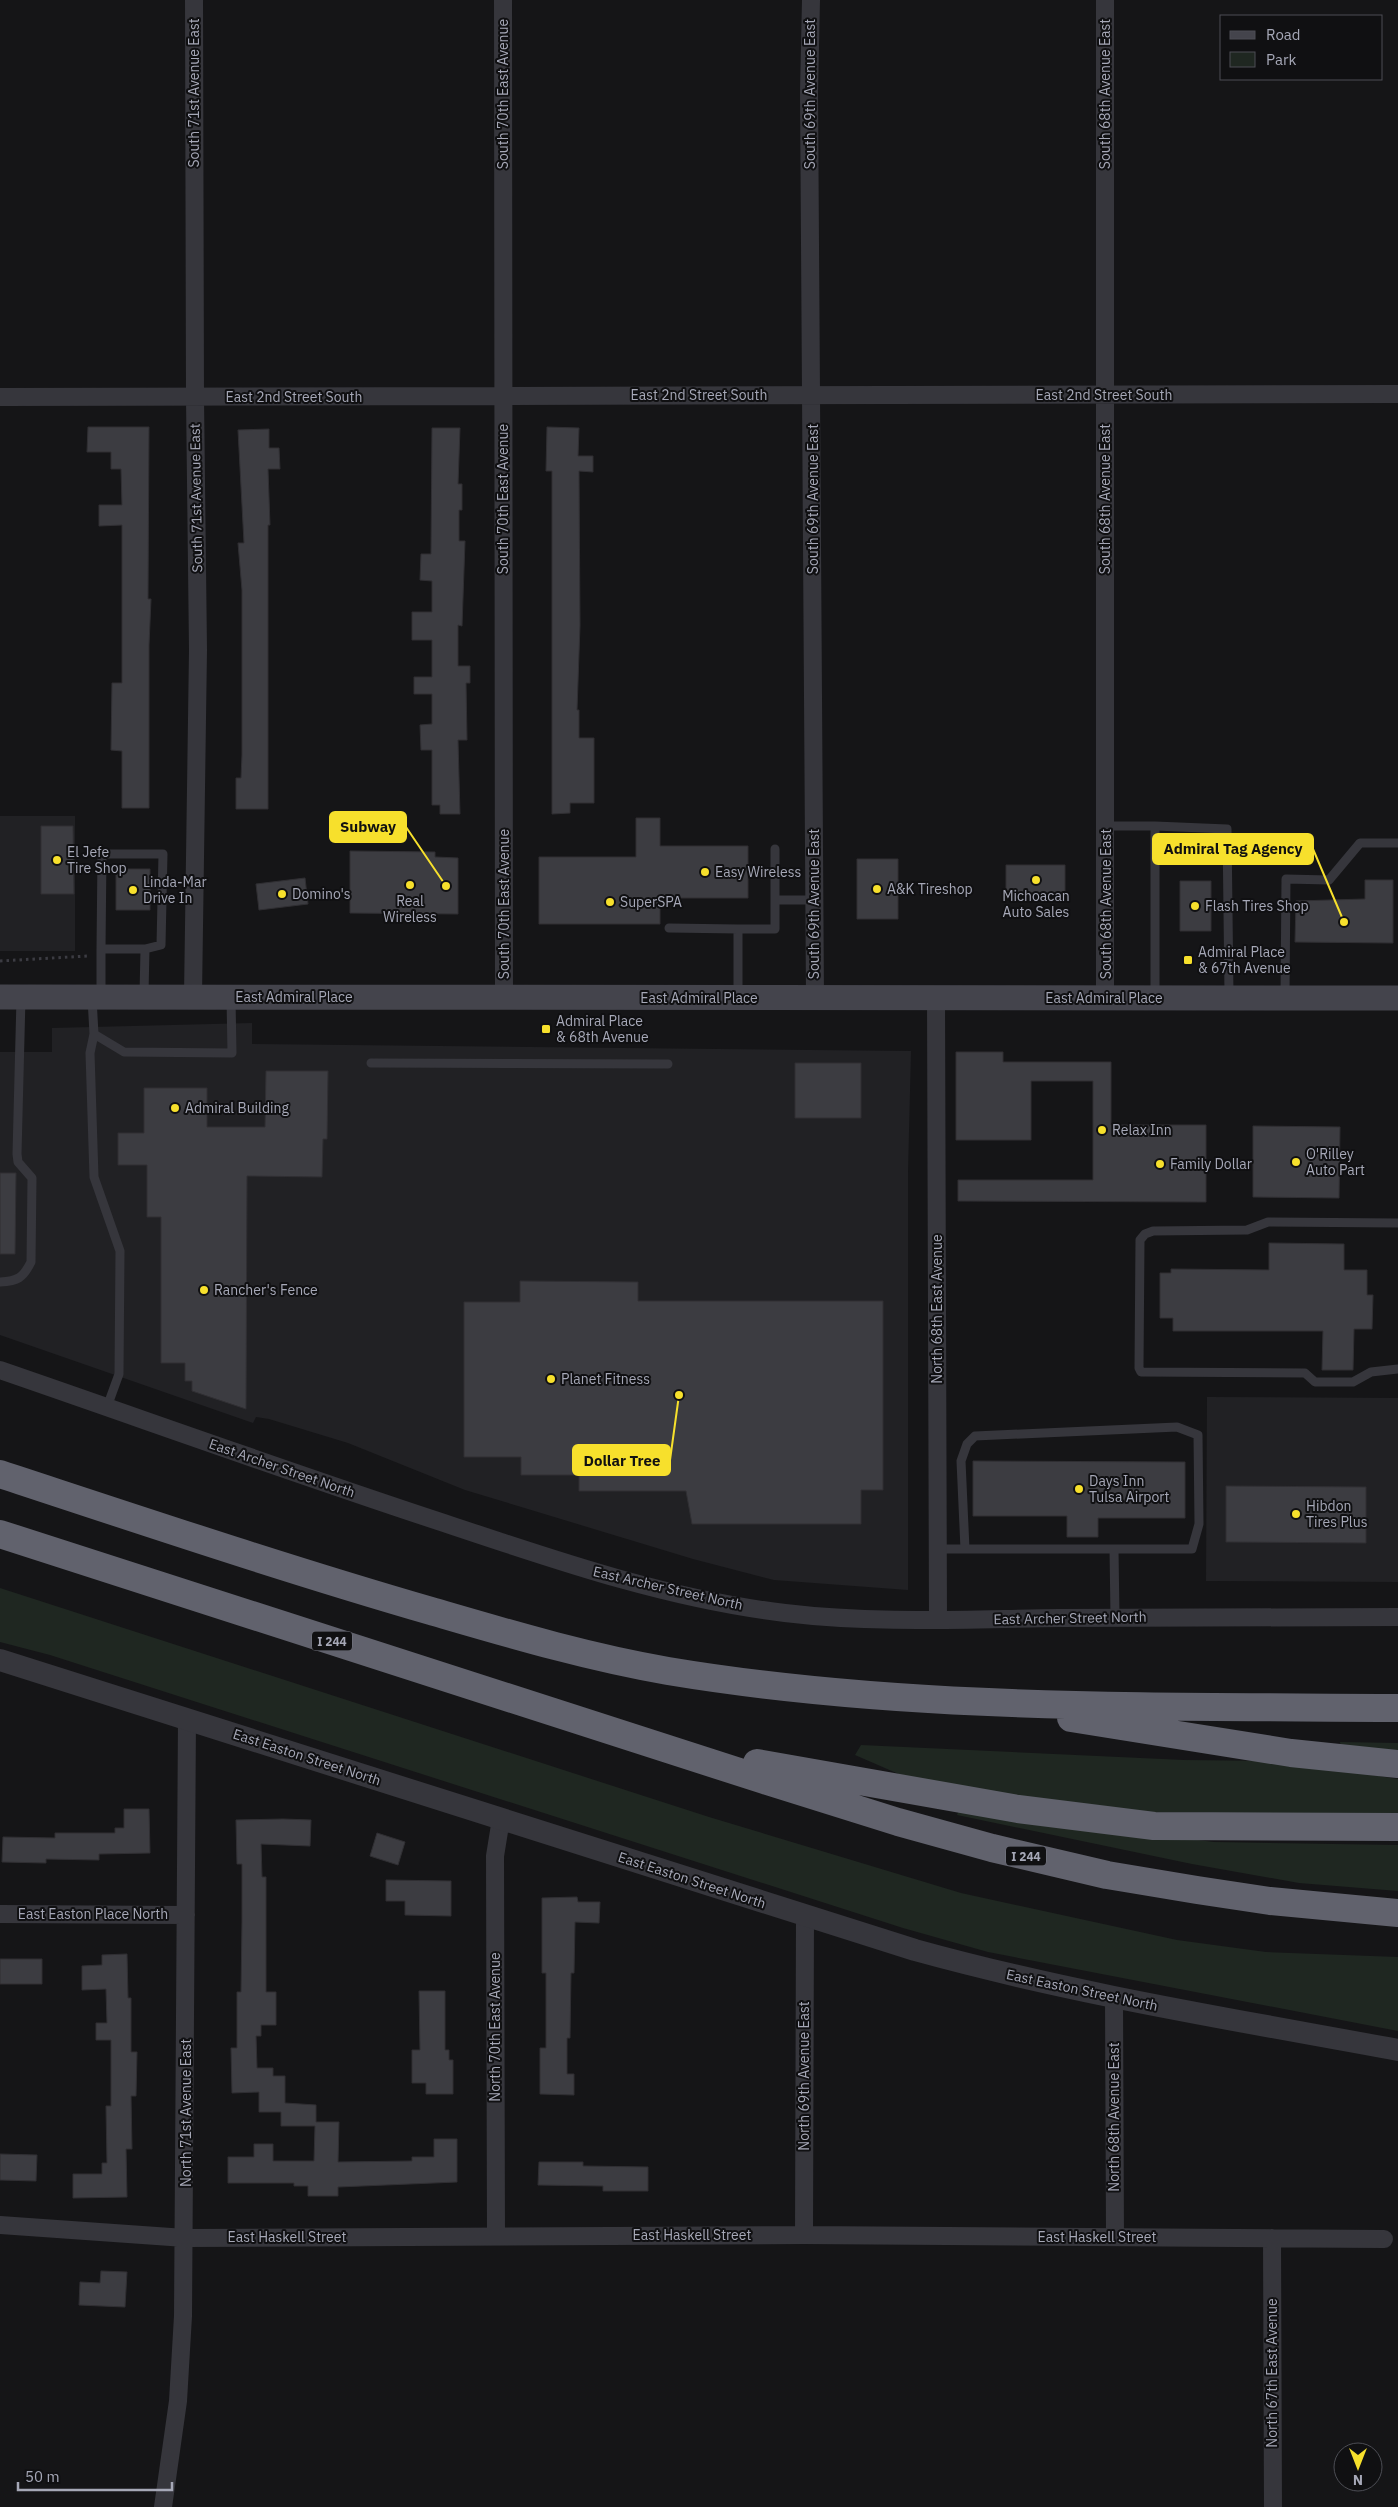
<svg xmlns="http://www.w3.org/2000/svg" width="1398" height="2507" viewBox="0 0 1398 2507" font-family="'IBM Plex Sans',sans-serif">
  <style>
    .built { fill: #212124 }
    .green { fill: #1f2721 }
    .building { fill: #3c3c41; stroke: #302f33 }
    .lines { fill: none; stroke-linecap: round; stroke-linejoin: round }
    .path { stroke: #3c3c43; stroke-width: 3; stroke-dasharray: 2.5 4; stroke-linecap: butt }
    .service { stroke: #36363c; stroke-width: 9 }
    .minor { stroke: #36363c; stroke-width: 18 }
    .tertiary { stroke: #36363c; stroke-width: 22 }
    .secondary { stroke: #44444c; stroke-width: 25 }
    .motorway { stroke: #61626d; stroke-width: 28 }
    .poi-dot { fill: #f7e02c; stroke: #101012; stroke-width: 2 }
    .labels { text-anchor: middle; dominant-baseline: central; stroke-width: 4; stroke-linejoin: round; paint-order: stroke }
    .shield { fill: #101012; stroke: #797a86; stroke-width: 1 }
    .shield-label { font-size: 12px; font-weight: bold; fill: #a6a8b7 }
    .street-label { font-size: 14px; fill: #a6a8b7; stroke: #101012 }
    .poi-label { font-size: 14px; fill: #a6a8b7; stroke: #101012; text-anchor: start }
    .leader { fill: none; stroke: #f7e02c; stroke-width: 2 }
    .callout-dot { fill: #f7e02c; stroke: #101012; stroke-width: 2 }
    .callout { fill: #f7e02c; stroke: #f7e02c; stroke-width: 2 }
    .callout-label { font-size: 15px; text-anchor: middle; font-weight: bold; fill: #111 }
  </style>
  <rect width="100%" height="100%" fill="#151517"/>
  <path class="built" d="M 0,816 L 75,816 L 75,951 L 0,951 Z
    M 252,1023 L 252,1044 L 911,1051 L 908,1172 L 908,1590 L 774,1580 L 693,1559 L 465,1490 L 348,1443 L 269,1419 L 256,1417 L 253,1423 L 0,1335 L 0,1052 L 52,1052 L 52,1028 Z
    M 1207,1397 L 1398,1398 L 1398,1582 L 1206,1581 Z"/>
  <path class="green" d="M 0,1588 L 709,1817 L 961,1893 L 1177,1940 L 1266,1952 L 1398,1957 L 1398,2031 L 988,1952 L 903,1928 L 50,1655 L 0,1642 Z
    M 1340,1742 L 1398,1743 L 1398,1756 L 1341,1750 Z
    M 861,1745 L 1184,1760 L 1284,1761 L 1398,1779 L 1398,1819 L 1157,1814 L 1054,1804 L 901,1775 L 855,1755 Z
    M 959,1810 L 1214,1842 L 1398,1845 L 1398,1891 L 1299,1883 L 1192,1864 L 957,1815 Z"/>
  <path class="building" d="M 88,427 L 149,427 L 148,599 L 151,599 L 149,645 L 149,808 L 122,808 L 122,751 L 111,750 L 112,683 L 122,683 L 122,525 L 99,526 L 99,505 L 122,505 L 121,469 L 111,469 L 111,452 L 87,452 Z
    M 547,427 L 579,428 L 578,456 L 593,456 L 593,472 L 579,471 L 580,625 L 577,710 L 579,710 L 579,738 L 594,738 L 594,803 L 570,803 L 570,813 L 552,814 L 552,471 L 546,471 Z
    M 432,428 L 460,428 L 458,484 L 462,484 L 462,510 L 459,510 L 459,541 L 465,541 L 462,626 L 458,625 L 458,666 L 470,666 L 470,683 L 466,683 L 467,740 L 458,740 L 460,814 L 440,814 L 440,805 L 432,805 L 432,750 L 421,750 L 420,725 L 432,724 L 432,694 L 414,694 L 414,677 L 432,677 L 432,640 L 412,640 L 412,612 L 432,612 L 432,581 L 420,580 L 421,554 L 431,554 Z
    M 269,429 L 269,448 L 279,448 L 280,469 L 268,469 L 270,525 L 268,525 L 268,809 L 236,809 L 236,778 L 241,778 L 242,755 L 242,590 L 238,543 L 244,543 L 238,430 Z
    M 636,818 L 660,818 L 660,846 L 748,846 L 748,898 L 660,898 L 660,924 L 539,924 L 539,857 L 636,857 Z
    M 41,826 L 73,826 L 74,894 L 41,894 Z
    M 350,851 L 435,852 L 435,857 L 458,858 L 458,914 L 350,913 Z
    M 857,859 L 898,859 L 898,919 L 857,919 Z
    M 1006,865 L 1065,865 L 1065,895 L 1006,895 Z
    M 116,869 L 150,869 L 150,910 L 116,910 Z
    M 305,878 L 308,904 L 259,910 L 256,884 Z
    M 1365,880 L 1393,880 L 1393,943 L 1295,942 L 1296,901 L 1365,899 Z
    M 1180,881 L 1211,881 L 1211,931 L 1180,931 Z
    M 956,1052 L 1003,1052 L 1003,1062 L 1111,1062 L 1111,1125 L 1206,1125 L 1206,1202 L 958,1201 L 958,1180 L 1093,1180 L 1093,1081 L 1031,1081 L 1031,1140 L 956,1140 Z
    M 795,1063 L 861,1063 L 861,1118 L 795,1118 Z
    M 266,1071 L 328,1071 L 327,1139 L 323,1139 L 322,1177 L 247,1176 L 246,1409 L 192,1391 L 192,1381 L 185,1381 L 185,1363 L 161,1363 L 161,1217 L 147,1217 L 147,1165 L 118,1165 L 118,1133 L 144,1133 L 144,1088 L 207,1088 L 207,1127 L 265,1127 Z
    M 1253,1126 L 1340,1127 L 1339,1198 L 1253,1197 Z
    M 0,1173 L 16,1173 L 15,1254 L 0,1254 Z
    M 1269,1243 L 1344,1244 L 1344,1270 L 1367,1270 L 1367,1295 L 1373,1295 L 1372,1329 L 1354,1329 L 1353,1370 L 1322,1370 L 1323,1331 L 1173,1331 L 1173,1318 L 1160,1318 L 1160,1273 L 1171,1273 L 1171,1269 L 1269,1270 Z
    M 520,1281 L 638,1282 L 638,1301 L 883,1301 L 883,1490 L 861,1490 L 861,1524 L 692,1524 L 686,1491 L 579,1491 L 579,1475 L 521,1475 L 521,1457 L 464,1457 L 464,1302 L 520,1302 Z
    M 973,1461 L 1185,1462 L 1185,1518 L 1098,1518 L 1098,1537 L 1067,1537 L 1067,1516 L 973,1516 Z
    M 1226,1486 L 1366,1487 L 1366,1543 L 1226,1542 Z
    M 124,1809 L 149,1809 L 150,1853 L 99,1854 L 99,1860 L 46,1859 L 46,1863 L 2,1862 L 3,1837 L 55,1838 L 55,1833 L 115,1833 L 115,1828 L 124,1828 Z
    M 283,1819 L 311,1820 L 310,1846 L 261,1844 L 262,1877 L 266,1877 L 266,1992 L 276,1992 L 276,2025 L 261,2025 L 261,2036 L 256,2036 L 257,2068 L 273,2068 L 273,2076 L 285,2076 L 285,2103 L 316,2105 L 316,2122 L 339,2122 L 338,2162 L 412,2161 L 412,2157 L 434,2157 L 434,2139 L 457,2139 L 457,2182 L 338,2187 L 338,2196 L 308,2196 L 308,2186 L 294,2186 L 294,2183 L 228,2183 L 228,2157 L 254,2157 L 254,2144 L 273,2144 L 273,2161 L 314,2161 L 315,2126 L 281,2126 L 281,2112 L 259,2112 L 259,2092 L 232,2093 L 231,2048 L 237,2048 L 237,1992 L 241,1992 L 242,1922 L 242,1864 L 237,1864 L 236,1820 Z
    M 377,1833 L 405,1842 L 398,1865 L 370,1856 Z
    M 386,1880 L 451,1881 L 451,1916 L 405,1915 L 405,1901 L 386,1901 Z
    M 577,1897 L 578,1902 L 600,1902 L 599,1923 L 575,1922 L 574,1973 L 571,1973 L 570,2038 L 567,2038 L 567,2074 L 574,2074 L 574,2095 L 540,2094 L 540,2048 L 546,2048 L 546,1973 L 542,1973 L 542,1898 Z
    M 127,1954 L 128,1998 L 131,1998 L 131,2052 L 137,2052 L 136,2096 L 131,2096 L 132,2149 L 126,2149 L 127,2197 L 73,2198 L 73,2174 L 102,2174 L 102,2163 L 107,2163 L 106,2106 L 111,2106 L 111,2040 L 96,2040 L 96,2023 L 107,2023 L 106,1989 L 82,1990 L 82,1966 L 102,1965 L 102,1955 Z
    M 0,1959 L 42,1959 L 42,1984 L 0,1984 Z
    M 419,1991 L 445,1991 L 445,2050 L 449,2050 L 449,2060 L 453,2060 L 453,2094 L 426,2094 L 426,2083 L 412,2083 L 412,2050 L 420,2050 Z
    M 0,2154 L 37,2155 L 36,2181 L 0,2180 Z
    M 539,2162 L 583,2162 L 583,2166 L 648,2167 L 648,2191 L 603,2191 L 603,2186 L 538,2185 Z
    M 101,2271 L 127,2272 L 125,2307 L 79,2305 L 80,2282 L 100,2283 Z"/>
  <g class="lines">
    <path class="path" d="M 0,961 L 87,956"/>
    <path class="service" d="M 1106,826 L 1155,826
      M 102,854 L 163,854 L 161,945 L 145,949 L 101,949 Z
      M 775,900 L 814,900
      M 669,928 L 738,929
      M 144,994 L 145,949
      M 738,995 L 738,929 L 775,929 L 775,849
      M 1285,995 L 1286,879 L 1329,880 L 1360,843 L 1398,843
      M 101,996 L 101,949
      M 1155,997 L 1155,826 L 1227,829 L 1229,995
      M 92,998 L 94,1034 L 124,1052 L 232,1053 L 231,998
      M 94,1034 L 90,1053 L 94,1177 L 120,1251 L 119,1374 L 107,1407
      M 371,1063 L 668,1064
      M 1398,1223 L 1268,1222 L 1247,1230 L 1153,1231 L 1145,1234 L 1140,1240 L 1139,1368 L 1141,1372 L 1305,1373 L 1315,1382 L 1353,1382 L 1371,1372 L 1398,1369
      M 0,1282 C 18,1281 23,1278 31,1262 L 32,1178 L 18,1162 L 17,1154 L 21,998
      M 938,1549 L 1114,1549 L 1115,1617
      M 965,1549 L 961,1461 L 967,1444 L 975,1436 L 1177,1427 L 1198,1435 L 1199,1524 L 1192,1549 L 1114,1549"/>
    <path class="minor" d="M 503,0 L 504,998
      M 811,0 L 809,92 L 815,998
      M 1105,0 L 1105,998
      M 0,397 L 1398,394
      M 193,996 L 198,650 L 195,398 L 194,0
      M 936,998 L 938,1619
      M 0,1370 C 148,1421 295,1474 444,1523 C 555,1560 667,1599 785,1613 C 875,1624 968,1619 1059,1618 C 1172,1617 1285,1617 1398,1617
      M 0,1914 L 186,1915
      M 1114,1998 L 1115,2237
      M 0,2225 L 185,2238 L 804,2235 L 1384,2239
      M 496,2235 L 495,1856 L 501,1819
      M 804,2235 L 805,1916
      M 1272,2238 L 1273,2507
      M 163,2507 L 178,2401 L 183,2316 L 187,1718"/>
    <path class="tertiary" d="M 0,1660 L 915,1950 C 1074,1994 1236,2020 1398,2050"/>
    <path class="secondary" d="M 0,997 L 1398,998"/>
    <path class="motorway" d="M 0,1474 C 143,1521 286,1569 431,1611 C 510,1634 587,1657 668,1671 C 908,1711 1155,1706 1398,1708
      M 0,1534 L 764,1780 L 898,1822 L 992,1848 L 1107,1875 L 1197,1890 L 1270,1901 L 1398,1913
      M 1071,1718 L 1291,1753 L 1398,1764
      M 757,1763 L 1018,1809 L 1154,1826 L 1398,1827"/>
  </g>
  <g class="poi-dot">
    <circle cx="57" cy="860" r="5"/>
    <circle cx="705" cy="872" r="5"/>
    <circle cx="1036" cy="880" r="5"/>
    <circle cx="410" cy="885" r="5"/>
    <circle cx="877" cy="889" r="5"/>
    <circle cx="133" cy="890" r="5"/>
    <circle cx="282" cy="894" r="5"/>
    <circle cx="610" cy="902" r="5"/>
    <circle cx="1195" cy="906" r="5"/>
    <rect x="1183" y="955" width="10" height="10" rx="2.5"/>
    <rect x="541" y="1024" width="10" height="10" rx="2.5"/>
    <circle cx="175" cy="1108" r="5"/>
    <circle cx="1102" cy="1130" r="5"/>
    <circle cx="1296" cy="1162" r="5"/>
    <circle cx="1160" cy="1164" r="5"/>
    <circle cx="204" cy="1290" r="5"/>
    <circle cx="551" cy="1379" r="5"/>
    <circle cx="1079" cy="1489" r="5"/>
    <circle cx="1296" cy="1514" r="5"/>
  </g>
  <g class="labels">
    <g class="shield">
      <rect x="312" y="1631.5" width="40" height="19" rx="4"/>
      <rect x="1006" y="1846.5" width="40" height="19" rx="4"/>
    </g>
    <g class="shield-label">
      <text x="332" y="1641">I 244</text>
      <text x="1026" y="1856">I 244</text>
    </g>
    <g class="street-label">
      <text transform="translate(194 93) rotate(-90)">South 71st Avenue East</text>
      <text transform="translate(503 94) rotate(-90)">South 70th East Avenue</text>
      <text transform="translate(810 94) rotate(-90)">South 69th Avenue East</text>
      <text transform="translate(1105 94) rotate(-90)">South 68th Avenue East</text>
      <text x="699" y="395">East 2nd Street South</text>
      <text x="1104" y="395">East 2nd Street South</text>
      <text x="294" y="397">East 2nd Street South</text>
      <text transform="translate(196 498) rotate(-91)">South 71st Avenue East</text>
      <text transform="translate(503 499) rotate(-90)">South 70th East Avenue</text>
      <text transform="translate(813 499) rotate(-90)">South 69th Avenue East</text>
      <text transform="translate(1105 499) rotate(-90)">South 68th Avenue East</text>
      <text transform="translate(504 904) rotate(-90)">South 70th East Avenue</text>
      <text transform="translate(814 904) rotate(-90)">South 69th Avenue East</text>
      <text transform="translate(1106 904) rotate(-90)">South 68th Avenue East</text>
      <text x="294" y="997">East Admiral Place</text>
      <text x="699" y="998">East Admiral Place</text>
      <text x="1104" y="998">East Admiral Place</text>
      <text transform="translate(937 1309) rotate(-90)">North 68th East Avenue</text>
      <text transform="translate(282 1468) rotate(19)">East Archer Street North</text>
      <text transform="translate(668 1588) rotate(13)">East Archer Street North</text>
      <text transform="translate(1070 1618) rotate(-1)">East Archer Street North</text>
      <text transform="translate(307 1757) rotate(18)">East Easton Street North</text>
      <text transform="translate(692 1880) rotate(18)">East Easton Street North</text>
      <text x="93" y="1914">East Easton Place North</text>
      <text transform="translate(1082 1990) rotate(12)">East Easton Street North</text>
      <text transform="translate(495 2027) rotate(-90)">North 70th East Avenue</text>
      <text transform="translate(804 2076) rotate(-90)">North 69th Avenue East</text>
      <text transform="translate(186 2113) rotate(-90)">North 71st Avenue East</text>
      <text transform="translate(1114 2117) rotate(-90)">North 68th Avenue East</text>
      <text x="692" y="2235">East Haskell Street</text>
      <text x="287" y="2237">East Haskell Street</text>
      <text x="1097" y="2237">East Haskell Street</text>
      <text transform="translate(1272 2373) rotate(-90)">North 67th East Avenue</text>
    </g>
    <g class="poi-label">
      <text x="67" y="852">El Jefe<tspan x="67" dy="16">Tire Shop</tspan></text>
      <text x="715" y="872">Easy Wireless</text>
      <text x="143" y="882">Linda-Mar<tspan x="143" dy="16">Drive In</tspan></text>
      <text x="887" y="889">A&amp;K Tireshop</text>
      <text x="292" y="894">Domino's</text>
      <text x="1036" y="896" text-anchor="middle">Michoacan<tspan x="1036" dy="16">Auto Sales</tspan></text>
      <text x="410" y="901" text-anchor="middle">Real<tspan x="410" dy="16">Wireless</tspan></text>
      <text x="620" y="902">SuperSPA</text>
      <text x="1205" y="906">Flash Tires Shop</text>
      <text x="1198" y="952">Admiral Place<tspan x="1198" dy="16">&amp; 67th Avenue</tspan></text>
      <text x="556" y="1021">Admiral Place<tspan x="556" dy="16">&amp; 68th Avenue</tspan></text>
      <text x="185" y="1108">Admiral Building</text>
      <text x="1112" y="1130">Relax Inn</text>
      <text x="1306" y="1154">O'Rilley<tspan x="1306" dy="16">Auto Part</tspan></text>
      <text x="1170" y="1164">Family Dollar</text>
      <text x="214" y="1290">Rancher's Fence</text>
      <text x="561" y="1379">Planet Fitness</text>
      <text x="1089" y="1481">Days Inn<tspan x="1089" dy="16">Tulsa Airport</tspan></text>
      <text x="1306" y="1506">Hibdon<tspan x="1306" dy="16">Tires Plus</tspan></text>
    </g>
  </g>
  <path class="leader" d="M446 886L406 827M1344 922L1313 849M679 1395L670 1460"/>
  <g class="callout-dot">
    <circle cx="446" cy="886" r="5"/>
    <circle cx="1344" cy="922" r="5"/>
    <circle cx="679" cy="1395" r="5"/>
  </g>
  <g class="callout">
    <rect x="330" y="812" width="76" height="30" rx="5"/>
    <rect x="1153" y="834" width="160" height="30" rx="5"/>
    <rect x="573" y="1445" width="97" height="30" rx="5"/>
  </g>
  <g class="callout-label">
    <text x="368" y="832">Subway</text>
    <text x="1233" y="854">Admiral Tag Agency</text>
    <text x="622" y="1466">Dollar Tree</text>
  </g>
  <rect x="1220" y="15" width="162" height="65" fill="#101012" stroke="#4c4d54"/>
  <rect x="1230" y="31" width="25" height="8" fill="#44444c" stroke="#4c4d54"/>
  <text x="1266" y="40" font-size="15" fill="#a6a8b7">Road</text>
  <rect x="1230" y="52" width="25" height="15" fill="#1f2721" stroke="#4c4d54"/>
  <text x="1266" y="65" font-size="15" fill="#a6a8b7">Park</text>
  <g transform="translate(1358 2467) rotate(180)"><circle r="24" fill="#101012" stroke="#4c4d54"/>
  <path d="M0-4L9 19L0 12L-9 19Z" fill="#f7e02c"/>
  <text y="-8" font-size="14" font-weight="bold" text-anchor="middle" fill="#a6a8b7">N</text>
  </g>
  <path d="M18 2482v8h154v-8" fill="none" stroke="#a6a8b7" stroke-width="2.5"/>
  <text x="25" y="2482" font-size="15" fill="#a6a8b7" stroke="#101012" stroke-width="4" paint-order="stroke">50 m</text>
</svg>
